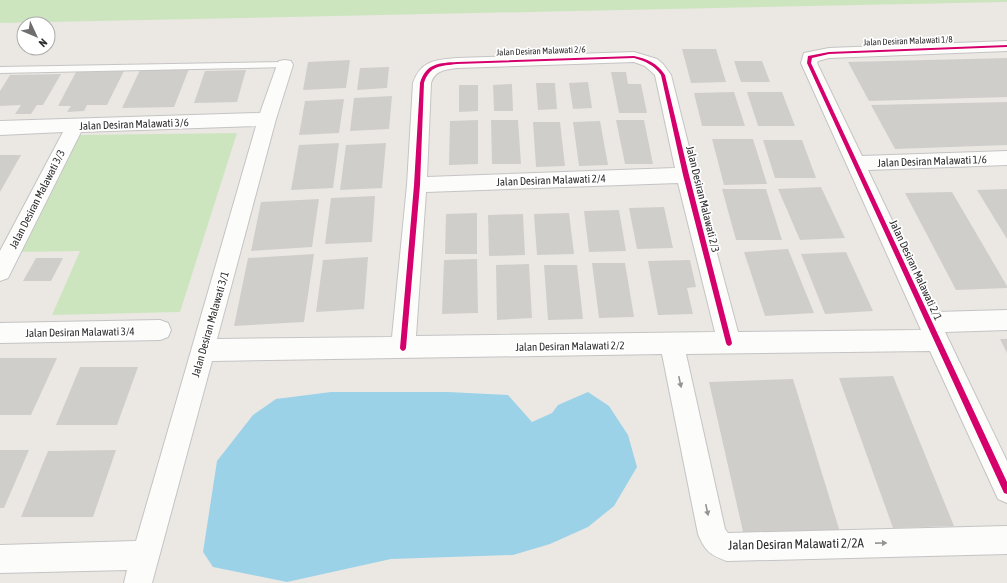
<svg xmlns="http://www.w3.org/2000/svg" width="1007" height="583" viewBox="0 0 1007 583" font-family="'Asap Condensed',sans-serif">
  <style>
    .green { fill: #cde5bf }
    .water { fill: #9bd2e8 }
    .building { fill: #d0cecb }
    .lines { fill: none; stroke-linecap: round; stroke-linejoin: round }
    .service-casing { stroke: #c5c4c4; stroke-width: 2 }
    .minor-casing { stroke: #c5c4c4; stroke-width: 2 }
    .service { fill: #fcfcfb; fill-rule: evenodd }
    .minor { fill: #fcfcfb; fill-rule: evenodd }
    .cycleway-casing { stroke: #fff; stroke-width: 2 }
    .cycleway { fill: #d6006c; fill-rule: evenodd }
    .oneway { fill: #949494 }
    .labels { text-anchor: middle; dominant-baseline: central; stroke-width: 3.5; stroke-linejoin: round; paint-order: stroke }
    .far-street-label { font-size: 9px; fill: #2d2d2d; stroke: #fff }
    .street-label { font-size: 11px; fill: #2d2d2d; stroke: #fff }
    .near-street-label { font-size: 13px; fill: #2d2d2d; stroke: #fff }
  </style>
  <rect width="100%" height="100%" fill="#ebe8e4"/>
  <path class="green" d="M 0,0 L 1007,0 L 1007,2 L 0,23 Z
    M 237,133 L 180,312 L 52,315 L 80,251 L 18,252 L 79,135 Z"/>
  <path class="water" d="M 331,392 L 448,392 L 508,395 L 532,422 L 552,413 L 558,405 L 588,392 L 609,406 L 628,435 L 637,467 L 614,506 L 588,527 L 550,544 L 513,555 L 391,559 L 287,582 L 213,567 L 203,552 L 217,461 L 253,415 L 276,399 Z"/>
  <path class="building" d="M 682,49 L 716,49 L 726,82 L 691,83 Z
    M 1007,58 L 1007,97 L 869,101 L 848,62 Z
    M 350,60 L 346,88 L 303,90 L 308,62 Z
    M 734,61 L 762,61 L 770,82 L 741,82 Z
    M 389,67 L 387,88 L 357,90 L 360,68 Z
    M 189,69 L 174,107 L 122,108 L 140,70 Z
    M 246,70 L 237,102 L 194,103 L 205,71 Z
    M 124,71 L 107,105 L 87,105 L 84,111 L 67,112 L 71,106 L 58,106 L 76,72 Z
    M 611,72 L 626,72 L 628,84 L 641,84 L 647,113 L 619,113 Z
    M 61,74 L 43,105 L 37,105 L 31,114 L 15,114 L 21,105 L 0,106 L 0,91 L 10,75 Z
    M 588,82 L 592,108 L 573,109 L 569,83 Z
    M 536,83 L 555,83 L 557,109 L 538,110 Z
    M 512,84 L 513,111 L 494,111 L 493,85 Z
    M 459,85 L 478,85 L 478,111 L 459,112 Z
    M 734,92 L 745,126 L 702,126 L 694,93 Z
    M 747,92 L 782,92 L 795,126 L 758,126 Z
    M 392,96 L 389,129 L 350,131 L 354,98 Z
    M 344,99 L 339,133 L 299,135 L 305,101 Z
    M 1007,102 L 1007,145 L 895,149 L 871,105 Z
    M 478,120 L 478,164 L 449,165 L 450,121 Z
    M 491,120 L 518,120 L 521,164 L 492,164 Z
    M 616,120 L 644,120 L 653,164 L 625,164 Z
    M 600,121 L 608,165 L 579,166 L 573,122 Z
    M 533,122 L 560,122 L 565,166 L 536,167 Z
    M 712,139 L 753,139 L 767,184 L 724,185 Z
    M 763,140 L 802,140 L 816,178 L 775,178 Z
    M 339,143 L 333,188 L 291,190 L 299,145 Z
    M 386,143 L 382,188 L 340,190 L 346,145 Z
    M 0,155 L 21,155 L 0,192 Z
    M 821,187 L 845,238 L 800,240 L 778,189 Z
    M 722,189 L 766,189 L 782,240 L 736,240 Z
    M 1007,189 L 1007,239 L 977,190 Z
    M 952,192 L 1007,286 L 1007,288 L 956,290 L 905,193 Z
    M 375,196 L 372,242 L 325,244 L 331,198 Z
    M 319,199 L 312,247 L 251,251 L 261,202 Z
    M 664,207 L 673,248 L 637,249 L 629,208 Z
    M 619,210 L 626,251 L 589,252 L 584,211 Z
    M 477,213 L 477,254 L 445,254 L 446,214 Z
    M 569,213 L 574,254 L 537,255 L 534,214 Z
    M 523,214 L 525,255 L 489,256 L 488,215 Z
    M 788,249 L 814,313 L 765,316 L 744,252 Z
    M 846,252 L 873,311 L 825,314 L 801,254 Z
    M 314,254 L 304,322 L 234,326 L 248,258 Z
    M 368,257 L 364,309 L 316,312 L 323,260 Z
    M 36,258 L 63,258 L 51,281 L 23,281 Z
    M 477,259 L 478,313 L 442,314 L 444,260 Z
    M 690,260 L 696,287 L 687,288 L 693,314 L 658,315 L 648,261 Z
    M 592,263 L 625,263 L 634,317 L 599,318 Z
    M 529,264 L 532,318 L 497,320 L 496,265 Z
    M 544,265 L 577,265 L 583,319 L 548,320 Z
    M 1000,339 L 1007,339 L 1007,353 Z
    M 0,358 L 57,358 L 31,415 L 0,415 Z
    M 80,367 L 138,367 L 117,425 L 56,425 Z
    M 893,376 L 954,526 L 893,528 L 839,378 Z
    M 793,379 L 840,532 L 744,536 L 709,382 Z
    M 0,450 L 29,450 L 4,508 L 0,508 Z
    M 116,450 L 93,517 L 21,517 L 48,451 Z"/>
  <g class="lines">
    <defs>
      <path id="service" d="M 285,62 L 289,65 L 288,67 L 0,73 L 0,67 Z"/>
      <path id="minor" d="M 1007,41 L 1007,51 L 829,58 L 818,61 L 817,63 L 862,156 L 1007,151 L 1007,165 L 868,170 L 936,312 L 1007,310 L 1007,330 L 945,332 L 1007,461 L 1007,503 L 998,499 L 930,351 L 686,354 L 725,529 L 728,533 L 1007,526 L 1007,554 L 727,561 C 710,555 705,551 698,534 L 662,354 L 212,361 L 152,583 L 124,583 L 127,570 L 0,573 L 0,545 L 136,541 L 256,126 L 81,132 L 8,278 L 0,281 L 0,251 L 63,132 L 0,135 L 0,121 L 260,113 L 277,65 L 279,61 L 285,60 L 291,61 L 293,65 L 276,119 L 217,339 L 392,337 L 407,185 L 413,83 C 421,60 436,60 457,58 L 634,52 L 657,59 L 663,64 L 671,75 L 696,175 L 738,332 L 921,330 L 801,63 L 804,53 L 829,48 ZM 634,62 L 645,66 L 655,75 L 675,168 L 427,177 L 431,83 C 435,70 445,70 457,68 ZM 678,183 L 715,332 L 416,336 L 426,192 Z
        M 160,320 L 168,323 L 171,330 L 168,337 L 160,340 L 0,343 L 0,323 Z"/>
    </defs>
    <use href="#service" class="service-casing"/>
    <use href="#minor" class="minor-casing"/>
    <use href="#service" class="service"/>
    <use href="#minor" class="minor"/>
    <defs>
      <path id="cycleway" d="M 1007,45 L 1007,47 L 829,54 L 812,58 L 811,63 L 1007,482 L 1007,494 L 1004,493 L 807,63 L 808,56 L 829,52 Z
        M 634,56 C 648,59 657,63 665,75 L 689,175 L 732,343 L 731,345 L 729,346 L 727,345 L 726,343 L 683,175 L 661,75 C 654,65 645,61 634,58 L 457,64 C 441,66 430,65 424,83 L 420,185 L 406,348 L 405,350 L 403,351 L 401,350 L 400,348 L 414,185 L 420,83 C 426,63 439,63 457,62 Z"/>
    </defs>
    <use href="#cycleway" class="cycleway-casing"/>
    <use href="#cycleway" class="cycleway"/>
  </g>
  <defs><path id="oneway-solid" d="M-6-.8H1V-3.2L6.5 0L1 3.2V.8H-6Z"/></defs>
  <g class="oneway">
    <use href="#oneway-solid" transform="translate(680 382) rotate(78)"/>
    <use href="#oneway-solid" transform="translate(707 510) rotate(78)"/>
    <use href="#oneway-solid" transform="translate(881 543) rotate(-1)"/>
  </g>
  <g class="labels">
    <g class="far-street-label">
      <text transform="translate(908 41) rotate(-2)">Jalan Desiran Malawati 1/8</text>
      <text transform="translate(541 51) rotate(-2)">Jalan Desiran Malawati 2/6</text>
    </g>
    <g class="street-label">
      <text transform="translate(134 124) rotate(-2)">Jalan Desiran Malawati 3/6</text>
      <text transform="translate(932 161) rotate(-2)">Jalan Desiran Malawati 1/6</text>
      <text transform="translate(551 180) rotate(-2)">Jalan Desiran Malawati 2/4</text>
      <text transform="translate(37 199) rotate(-63)">Jalan Desiran Malawati 3/3</text>
      <text transform="translate(703 199) rotate(76)">Jalan Desiran Malawati 2/3</text>
      <text transform="translate(916 270) rotate(65)">Jalan Desiran Malawati 2/1</text>
      <text transform="translate(210 324) rotate(-74)">Jalan Desiran Malawati 3/1</text>
      <text transform="translate(80 332) rotate(-1)">Jalan Desiran Malawati 3/4</text>
      <text transform="translate(570 346) rotate(-1)">Jalan Desiran Malawati 2/2</text>
    </g>
    <g class="near-street-label">
      <text transform="translate(796 544) rotate(-1)">Jalan Desiran Malawati 2/2A</text>
    </g>
  </g>
  <g transform="translate(36 36) rotate(134)"><circle r="19" fill="#ffffff" stroke="#ababab"/>
  <path d="M0-3L7 15L0 10L-7 15Z" fill="#706e6d"/>
  <text y="-6" font-size="11" font-weight="bold" text-anchor="middle" fill="#2d2d2d">N</text>
  </g>
</svg>
